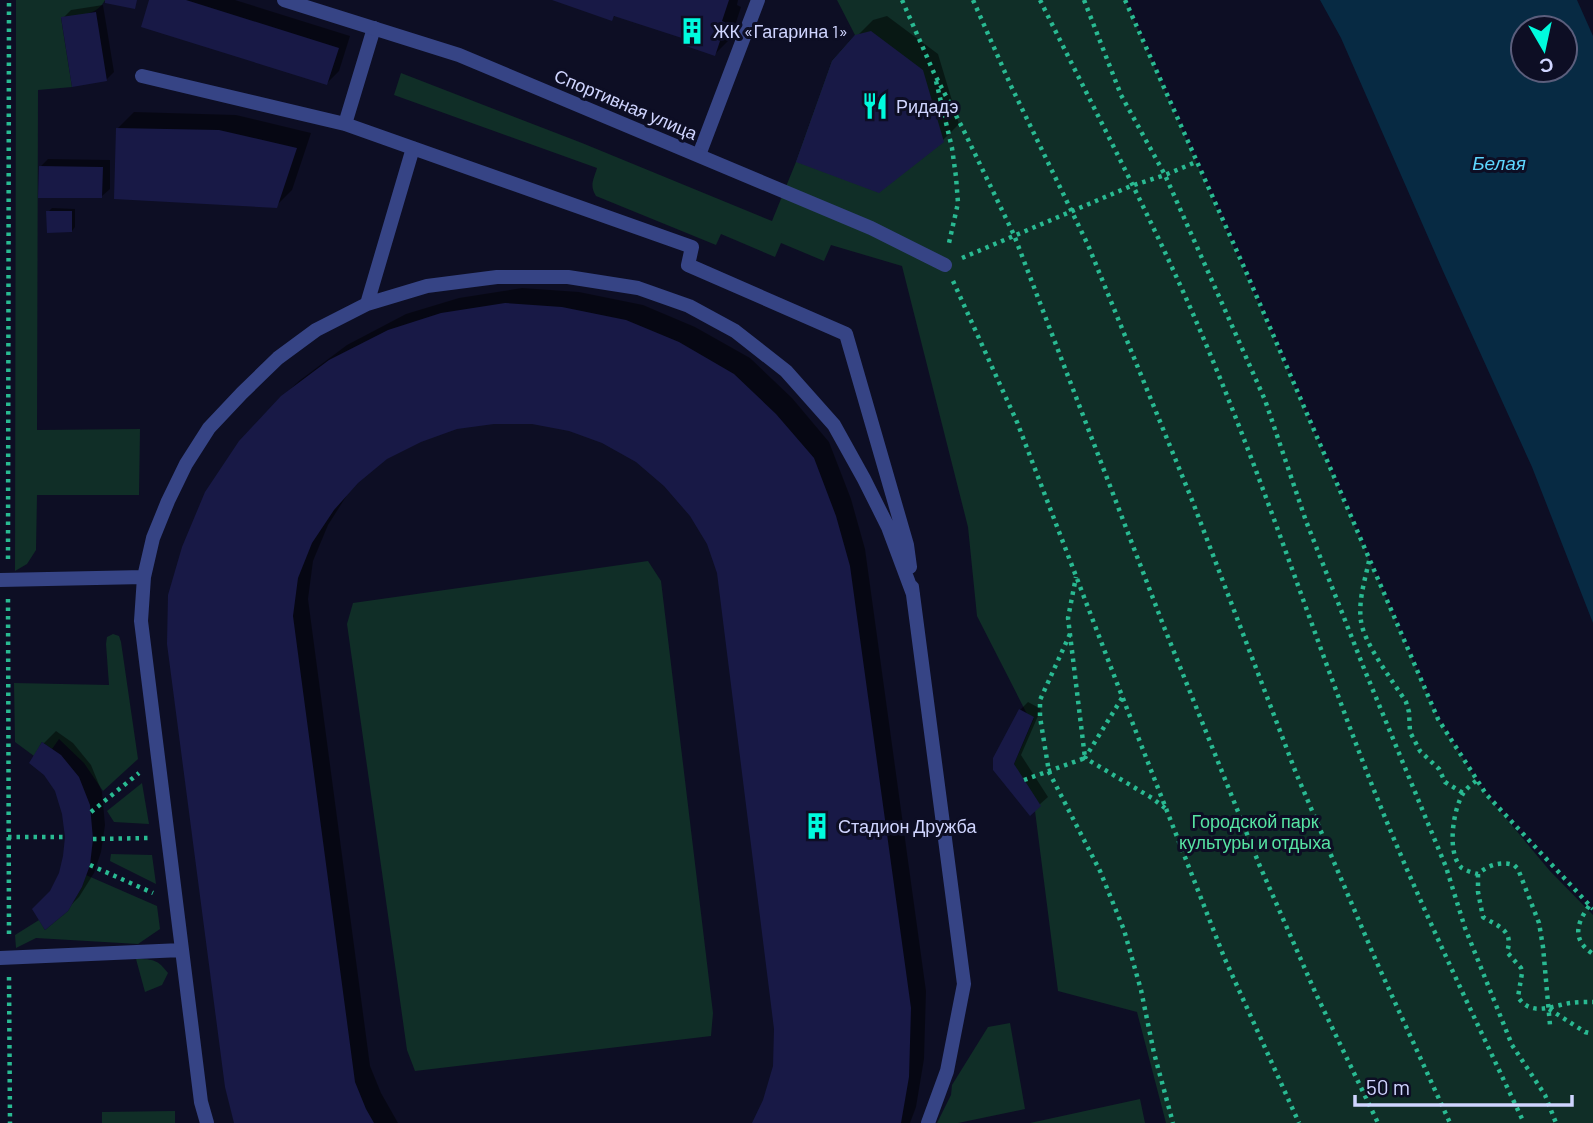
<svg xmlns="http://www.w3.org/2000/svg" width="1593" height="1123" viewBox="0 0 1593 1123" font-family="Barlow,sans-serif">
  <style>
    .green { fill: #102e27 }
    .water { fill: #072a43; fill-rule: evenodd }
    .shadow { fill: #0007 }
    .building { fill: #181946 }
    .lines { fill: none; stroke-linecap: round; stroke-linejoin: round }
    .path { stroke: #29ba92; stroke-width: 4.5; stroke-dasharray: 3.5 5; stroke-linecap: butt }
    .service { stroke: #364485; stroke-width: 14 }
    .minor { stroke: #364485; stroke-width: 14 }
    .labels { text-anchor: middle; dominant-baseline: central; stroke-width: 6; stroke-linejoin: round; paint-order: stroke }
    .poi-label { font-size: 18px; fill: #d0d5ff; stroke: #0d0e24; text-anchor: start }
    .street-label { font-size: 18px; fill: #d0d5ff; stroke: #0d0e24 }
    .park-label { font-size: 18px; fill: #57e4a3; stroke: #0d0e24 }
    .water-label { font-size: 19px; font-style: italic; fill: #5ed7ff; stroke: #0d0e24 }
  </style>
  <rect width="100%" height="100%" fill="#0d0e24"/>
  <path class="green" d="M 16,0 L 105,0 C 97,16 78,15 61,18 L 72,87 L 38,90 L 37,430 L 140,429 L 139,495 L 37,495 L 36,550 L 27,564 L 15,571 Z
    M 837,0 L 1125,0 L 1271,332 L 1438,719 L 1484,792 L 1550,871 L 1593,915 L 1593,1123 L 1166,1123 L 1137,1012 L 1058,991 L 1035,811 L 1014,764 L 1034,718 L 1027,714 L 977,616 L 968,527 L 902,266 L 831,245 L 824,261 L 781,243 L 775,257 L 721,234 L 716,245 L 596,196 C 589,185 594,179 597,168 L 394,95 L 401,73 L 582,143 L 772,221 L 796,162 L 832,61 L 855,35 Z
    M 648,561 L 661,581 L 713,1013 L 711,1036 L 415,1071 L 407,1050 L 347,624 L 353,603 Z
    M 113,634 L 119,636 L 121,642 L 138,759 L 103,791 L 84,763 L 59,739 L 52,749 L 42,742 L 34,756 L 15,742 L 14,683 L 109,685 L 106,644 L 107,637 Z
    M 142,783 L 149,824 L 114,822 L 107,811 Z
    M 111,854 L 152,855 L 156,884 L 110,861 Z
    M 86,875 L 157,906 L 160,929 L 138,944 L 36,938 L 16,948 L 15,935 L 39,920 L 45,930 L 68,911 L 82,887 Z
    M 136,959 C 154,959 158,960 168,973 L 162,985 L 145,992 Z
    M 1010,1023 L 1025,1109 L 958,1123 L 937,1123 L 951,1095 L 952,1085 L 988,1027 Z
    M 1140,1099 L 1145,1123 L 1030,1123 Z
    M 175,1111 L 175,1123 L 102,1123 L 102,1112 Z"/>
  <path class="water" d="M 1320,0 L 1577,0 L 1593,36 L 1593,623 L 1532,467 L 1443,271 L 1341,38 ZM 1523,28 L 1565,28 L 1565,70 L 1523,70 Z"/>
  <path class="shadow" d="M 151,0 L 235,0 L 350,36 L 339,71 L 327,83 Z
    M 556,0 L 738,0 L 737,5 L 741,7 L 731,38 L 715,54 L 687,38 L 616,15 L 612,19 Z
    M 103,5 L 114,72 L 106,80 L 63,18 L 71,10 Z
    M 887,16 L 938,54 L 959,124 L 943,140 L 856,37 L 873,20 Z
    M 134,112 L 236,115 L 311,133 L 292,190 L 276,206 L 118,128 Z
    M 48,159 L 110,160 L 110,189 L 102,196 L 41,166 Z
    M 52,208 L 75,209 L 75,227 L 72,231 L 48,212 Z
    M 522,288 L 579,292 L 643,305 L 695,327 L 750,358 L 792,398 L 829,442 L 851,499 L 865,549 L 926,991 L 924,1059 L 916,1107 L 910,1123 L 753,1123 L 764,1101 L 775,1066 L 776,1029 L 718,573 L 709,543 L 692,515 L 665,485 L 637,461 L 603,441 L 569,429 L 532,422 L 494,422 L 456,427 L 420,440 L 386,457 L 364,475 L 349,492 L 328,525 L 313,561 L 308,599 L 370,1066 L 381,1093 L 398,1123 L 236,1123 L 282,397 L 299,381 L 347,345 L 406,314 L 459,298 Z
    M 1028,702 L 1041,709 L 1021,755 L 1048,797 L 1030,813 L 994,758 L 1020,710 Z
    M 56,731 L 73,743 L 91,765 L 102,792 L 105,825 L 101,852 L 94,873 L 79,897 L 66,910 L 61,874 L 67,837 L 64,814 L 56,791 L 46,774 L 32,763 L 44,743 Z"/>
  <path class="building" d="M 105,0 L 137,0 L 135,9 L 105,3 Z
    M 149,0 L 186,0 L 339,48 L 327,85 L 141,27 Z
    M 552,0 L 729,0 L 722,21 L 726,23 L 715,56 L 683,45 L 685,39 L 614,16 L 612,21 Z
    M 96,12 L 107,81 L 72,87 L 61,17 Z
    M 871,31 L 923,70 L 944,142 L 879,193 L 796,162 L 832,61 L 855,35 Z
    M 116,128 L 219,130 L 297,148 L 277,208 L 114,199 Z
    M 39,166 L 103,167 L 102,198 L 38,198 Z
    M 46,211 L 72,211 L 72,232 L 47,233 Z
    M 505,303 L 562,307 L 626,320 L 679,342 L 734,374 L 776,414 L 814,458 L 836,516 L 850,566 L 911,1008 L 909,1077 L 901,1123 L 752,1123 L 763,1100 L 773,1066 L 774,1029 L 717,573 L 707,544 L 690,516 L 664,486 L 636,462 L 602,443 L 569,431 L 532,424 L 494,424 L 457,429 L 421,442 L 387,459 L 358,483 L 334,510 L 312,543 L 298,578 L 293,616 L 355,1082 L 366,1109 L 374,1123 L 234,1123 L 225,1087 L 167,644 L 168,595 L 182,547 L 205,492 L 239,441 L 281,396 L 329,360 L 388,330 L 441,313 Z
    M 1019,709 L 1034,717 L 1014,764 L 1041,806 L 1030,816 L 993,770 L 993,758 Z
    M 42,742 L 61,755 L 79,777 L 90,805 L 93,839 L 90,865 L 82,887 L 68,911 L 45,930 L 32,909 L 50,891 L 59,873 L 63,856 L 65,837 L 62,814 L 55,791 L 44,775 L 29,763 Z"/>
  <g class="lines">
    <path class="path" d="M 902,0 L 934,73 L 963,129 L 1014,235 L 1164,627 L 1259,864 L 1316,994 L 1378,1123
      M 973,0 L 1011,86 L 1088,245 L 1192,500 L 1296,773 L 1377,963 L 1450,1123
      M 1040,0 C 1087,95 1137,190 1181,287 C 1253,446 1305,613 1368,775 C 1414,893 1470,1008 1524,1123
      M 1084,0 L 1121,95 L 1165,175 L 1265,400 L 1306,521 L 1363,666 L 1446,867 L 1465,928 L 1512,1045 L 1545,1095 L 1556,1123
      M 1125,0 L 1247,274 L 1438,719 L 1486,794 L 1593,909
      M 936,81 L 952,148 L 956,177 L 958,203 L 949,243
      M 962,258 L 1131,186 L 1165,175 L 1196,162
      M 953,281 L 1017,422 L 1115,678 L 1224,957 L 1299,1123
      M 8,559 L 9,0
      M 1369,561 C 1365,580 1358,601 1361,621 C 1364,644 1393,681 1406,702 L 1409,712 L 1410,732 L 1420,751 L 1439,769 L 1445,782 L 1463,793
      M 8,599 L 9,937
      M 1070,634 L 1040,700 L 1040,717 L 1049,772 L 1100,871 L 1124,930 L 1141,990 L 1154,1053 L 1173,1123
      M 1122,698 L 1085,758 L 1152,798 L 1165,808
      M 1024,780 L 1085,758 L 1068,618 L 1076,577
      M 1476,781 C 1472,784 1467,788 1464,792 C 1453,808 1446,854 1462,868 C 1467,871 1473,873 1478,874 C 1488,865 1501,861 1514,865 L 1518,869 L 1539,923 L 1543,947 L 1550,1025
      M 91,812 L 139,773
      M 8,837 L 65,837
      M 93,839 L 148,838
      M 90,865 L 153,893
      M 1478,874 L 1478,892 L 1483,917 C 1499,927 1514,930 1507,952 L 1521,968 L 1522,973 L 1518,997 C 1531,1017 1551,1006 1570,1003 C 1577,1002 1586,1002 1593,1002
      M 1589,906 C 1576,924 1572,940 1593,954
      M 9,977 L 10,1123
      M 1549,1009 L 1585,1032 L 1593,1034"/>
    <path class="service" d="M 142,76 L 345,124 L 692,247 L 688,265 L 846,334 L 907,545 L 910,567
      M 345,124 L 374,28
      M 699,155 L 758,0
      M 367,304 L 413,148
      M 0,580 L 144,577
      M 912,587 L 964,984 L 947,1071 L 928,1123
      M 0,958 L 182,950
      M 207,1123 L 201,1102 L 141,621 L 144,577 L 153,538 L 168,501 L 186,464 L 209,428 L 242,393 L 278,358 L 316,330 L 367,304 L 427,286 L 497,277 L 568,277 L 638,288 L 689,306 L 735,331 L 786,371 L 834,425 L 864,479 L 888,527 L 913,594"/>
    <path class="minor" d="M 284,0 L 459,55 L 871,228 L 945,265"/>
  </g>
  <defs>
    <symbol id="building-bare" viewBox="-9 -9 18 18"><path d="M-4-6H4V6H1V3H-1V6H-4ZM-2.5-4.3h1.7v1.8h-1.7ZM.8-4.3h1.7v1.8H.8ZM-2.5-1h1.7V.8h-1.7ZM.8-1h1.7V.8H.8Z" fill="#00fbde" stroke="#0d0e24" stroke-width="2.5" paint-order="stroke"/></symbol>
    <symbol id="restaurant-bare" viewBox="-9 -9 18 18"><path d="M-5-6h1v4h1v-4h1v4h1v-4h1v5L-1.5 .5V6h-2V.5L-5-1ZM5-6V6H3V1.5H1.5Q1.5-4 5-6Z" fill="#00fbde" stroke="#0d0e24" stroke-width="2.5" paint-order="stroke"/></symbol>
  </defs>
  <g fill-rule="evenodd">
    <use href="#building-bare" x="673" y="12" width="38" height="38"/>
    <use href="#restaurant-bare" x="856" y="87" width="38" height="38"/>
    <use href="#building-bare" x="798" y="807" width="38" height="38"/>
  </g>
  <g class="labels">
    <g class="poi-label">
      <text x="713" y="31">ЖК «Гагарина 1»</text>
      <text x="896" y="106">Ридадэ</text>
      <text x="838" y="826">Стадион Дружба</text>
    </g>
    <g class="street-label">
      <text transform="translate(626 104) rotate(23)">Спортивная улица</text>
    </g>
    <g class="park-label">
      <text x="1255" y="821">Городской парк<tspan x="1255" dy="21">культуры и отдыха</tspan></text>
    </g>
    <g class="water-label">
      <text x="1499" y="162">Белая</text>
    </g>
  </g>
  <g transform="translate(1544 49) rotate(171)"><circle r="33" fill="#0d0e24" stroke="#5b5e7c" stroke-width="2"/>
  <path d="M0-5L12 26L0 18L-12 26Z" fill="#00fbde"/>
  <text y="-10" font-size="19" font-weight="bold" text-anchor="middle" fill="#d0d5ff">С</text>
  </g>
  <path d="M1355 1095v10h217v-10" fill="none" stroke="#d0d5ff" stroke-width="3.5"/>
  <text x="1366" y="1095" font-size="21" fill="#d0d5ff" stroke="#0d0e24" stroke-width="5" paint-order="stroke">50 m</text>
</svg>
